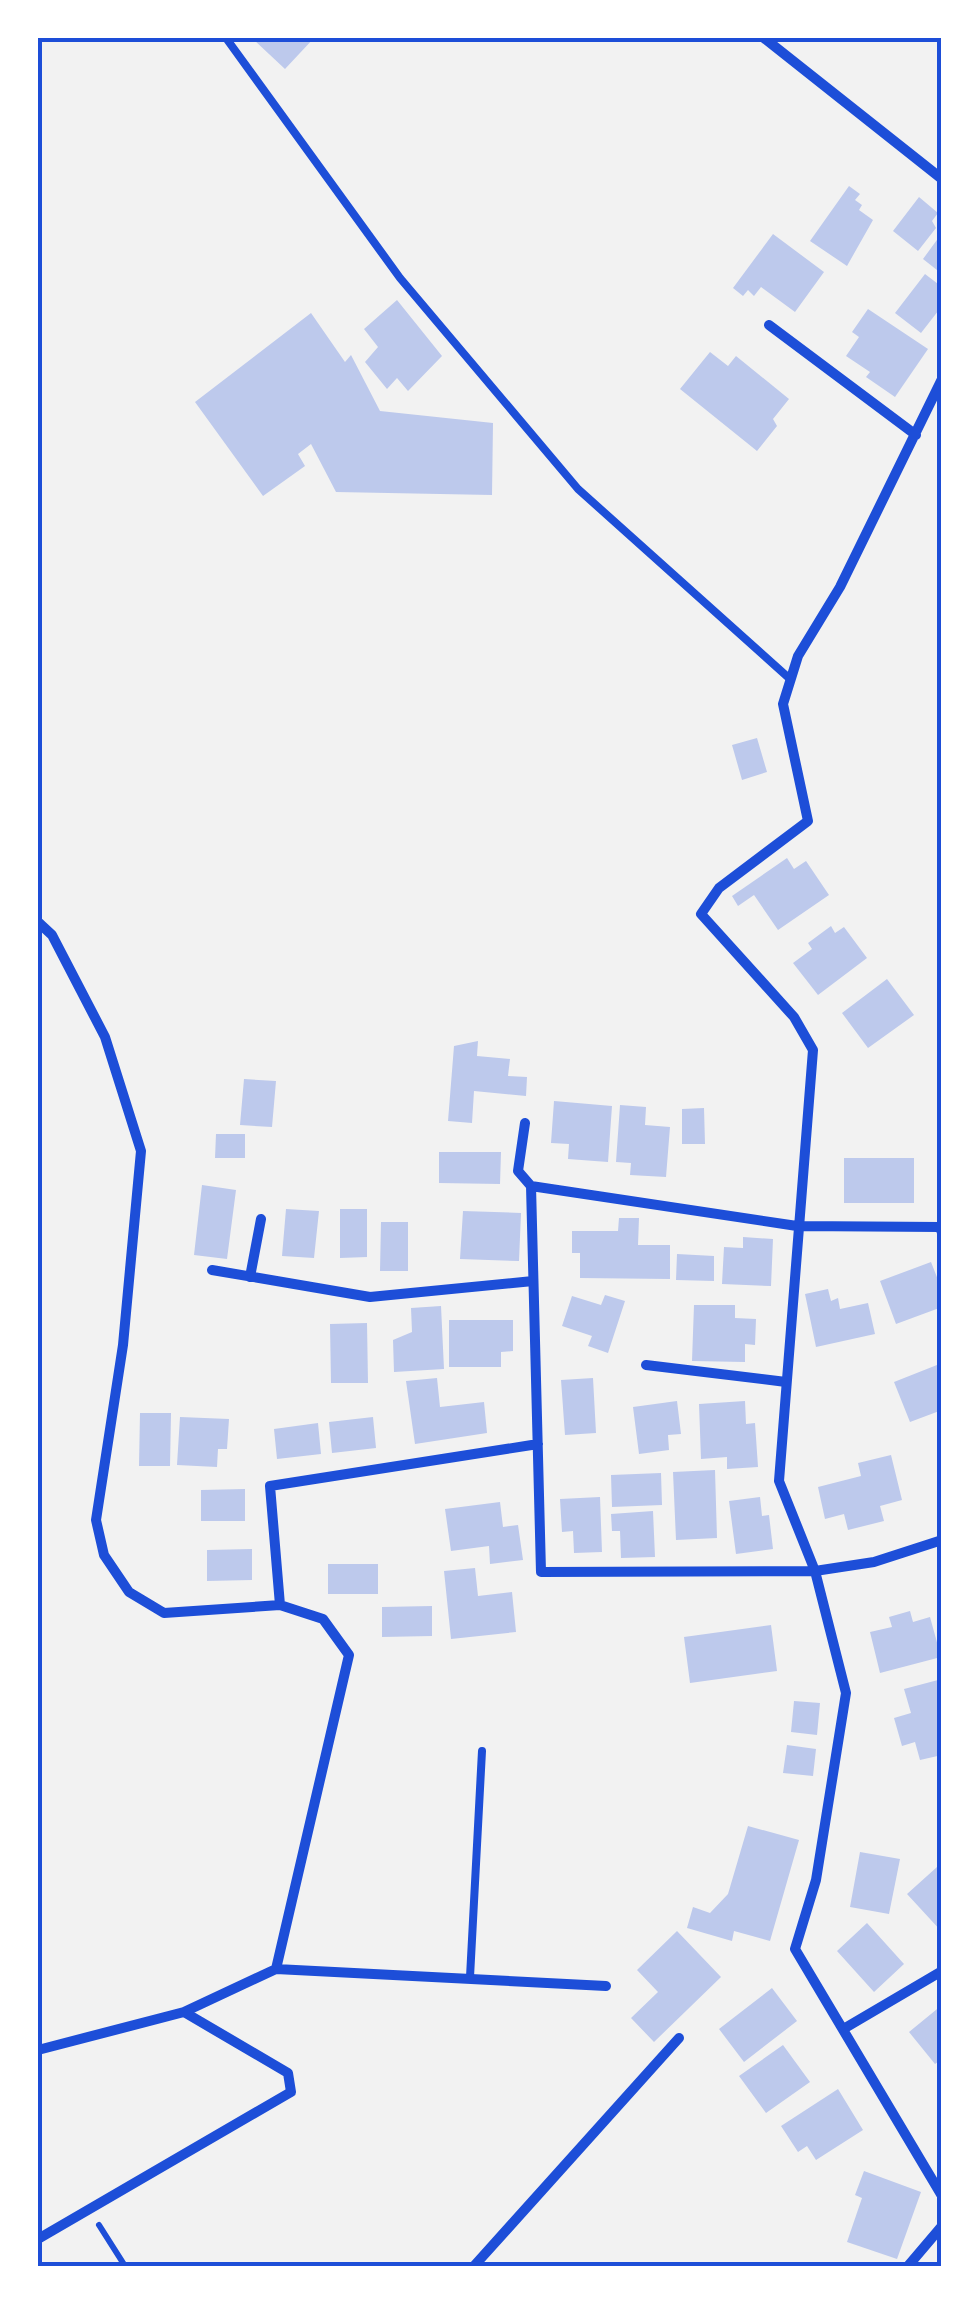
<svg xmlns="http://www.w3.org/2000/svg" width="979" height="2304" viewBox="0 0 979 2304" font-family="Ubuntu,sans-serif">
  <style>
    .building { fill: #bdc9ec }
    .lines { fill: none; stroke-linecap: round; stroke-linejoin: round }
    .path { stroke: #1d4ed8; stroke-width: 6 }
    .service { stroke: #1d4ed8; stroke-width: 8 }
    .minor { stroke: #1d4ed8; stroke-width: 10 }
    .neatline { fill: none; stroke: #1d4ed8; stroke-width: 4 }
  </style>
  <rect width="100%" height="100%" fill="#f2f2f2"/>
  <path class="building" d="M 252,38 L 314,38 L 285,69 Z
    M 849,186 L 860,194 L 855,200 L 862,205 L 859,210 L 873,220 L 847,266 L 810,241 Z
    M 919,197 L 938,213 L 932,221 L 936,228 L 918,251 L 893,231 Z
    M 942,233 L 942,274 L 923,259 Z
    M 773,234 L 824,272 L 795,312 L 761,287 L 754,296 L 748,290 L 743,296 L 733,288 Z
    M 925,274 L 942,287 L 942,306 L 921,333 L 895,313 Z
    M 397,300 L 442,356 L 408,391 L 397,378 L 387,389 L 365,362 L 378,347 L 364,329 Z
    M 868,309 L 928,349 L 895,397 L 866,377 L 870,372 L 846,356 L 859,337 L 852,332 Z
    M 311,313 L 345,362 L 351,355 L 380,411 L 493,423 L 492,495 L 336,492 L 311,444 L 298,454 L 305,466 L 263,496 L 195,402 Z
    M 710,352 L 728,366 L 736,356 L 789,399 L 773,419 L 777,426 L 757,451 L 680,389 Z
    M 757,738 L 767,772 L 742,780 L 732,745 Z
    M 787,858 L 794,869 L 806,861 L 829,895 L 778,930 L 754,895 L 738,906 L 732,896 Z
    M 831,926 L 835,933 L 844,927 L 867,958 L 818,995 L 793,963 L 812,949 L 808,943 Z
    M 887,979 L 914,1015 L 868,1048 L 842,1013 Z
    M 478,1041 L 477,1056 L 510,1059 L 508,1076 L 527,1077 L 526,1096 L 474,1091 L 472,1123 L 448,1121 L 454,1046 Z
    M 244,1079 L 276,1081 L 272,1127 L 240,1125 Z
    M 554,1101 L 612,1106 L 608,1162 L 568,1159 L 569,1144 L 551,1143 Z
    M 620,1105 L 646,1107 L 645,1125 L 670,1127 L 666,1177 L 630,1175 L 631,1163 L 616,1162 Z
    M 704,1108 L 705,1144 L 682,1144 L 682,1109 Z
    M 216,1134 L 245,1134 L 245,1158 L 215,1158 Z
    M 439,1152 L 501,1152 L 500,1184 L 439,1183 Z
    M 844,1158 L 914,1158 L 914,1203 L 844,1203 Z
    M 202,1185 L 236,1190 L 227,1259 L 194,1255 Z
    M 286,1209 L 319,1211 L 314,1258 L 282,1256 Z
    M 340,1209 L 367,1209 L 367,1257 L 340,1258 Z
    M 463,1211 L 521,1213 L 519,1261 L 460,1259 Z
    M 619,1218 L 639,1218 L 638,1245 L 670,1245 L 670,1279 L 580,1278 L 580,1253 L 572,1253 L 572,1231 L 618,1231 Z
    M 381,1222 L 408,1222 L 408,1271 L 380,1271 Z
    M 743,1237 L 773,1239 L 771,1286 L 722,1284 L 724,1247 L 743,1248 Z
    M 677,1254 L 714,1256 L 714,1281 L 676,1280 Z
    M 931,1262 L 942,1290 L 942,1307 L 896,1324 L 880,1281 Z
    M 828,1289 L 831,1301 L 838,1298 L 840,1309 L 868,1303 L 875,1334 L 816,1347 L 805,1294 Z
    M 605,1295 L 625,1301 L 608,1353 L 588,1346 L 592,1336 L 562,1326 L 572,1296 L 601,1305 Z
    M 694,1305 L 735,1305 L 735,1318 L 756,1319 L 755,1345 L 745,1344 L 745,1362 L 692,1361 Z
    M 441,1306 L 444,1369 L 394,1372 L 393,1340 L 412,1332 L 411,1308 Z
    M 449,1320 L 513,1320 L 513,1351 L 501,1352 L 501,1367 L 449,1367 Z
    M 367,1323 L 368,1383 L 331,1383 L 330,1324 Z
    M 942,1363 L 942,1410 L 910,1422 L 894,1382 Z
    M 437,1378 L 440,1407 L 484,1402 L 487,1433 L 415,1444 L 406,1381 Z
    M 593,1378 L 596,1433 L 565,1435 L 561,1380 Z
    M 677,1401 L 681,1434 L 668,1435 L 669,1450 L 639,1454 L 633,1407 Z
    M 745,1401 L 746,1424 L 755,1423 L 758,1467 L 727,1469 L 727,1457 L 701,1459 L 699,1404 Z
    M 140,1413 L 171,1413 L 170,1466 L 139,1466 Z
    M 180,1417 L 229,1419 L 227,1449 L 218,1449 L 217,1467 L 177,1465 Z
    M 373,1417 L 376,1448 L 332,1453 L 329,1422 Z
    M 318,1423 L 321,1454 L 277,1459 L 274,1429 Z
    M 891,1455 L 902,1500 L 880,1506 L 884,1521 L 848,1530 L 844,1514 L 825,1519 L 818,1487 L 861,1476 L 858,1463 Z
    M 715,1470 L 717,1538 L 676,1540 L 673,1472 Z
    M 661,1473 L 662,1505 L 612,1507 L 611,1475 Z
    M 245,1489 L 245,1521 L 201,1521 L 201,1490 Z
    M 600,1497 L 602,1552 L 574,1553 L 573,1531 L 562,1532 L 560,1499 Z
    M 760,1497 L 762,1516 L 769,1515 L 773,1549 L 736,1554 L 729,1501 Z
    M 500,1502 L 503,1527 L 518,1525 L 523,1560 L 490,1564 L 489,1546 L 451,1551 L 445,1509 Z
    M 653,1511 L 655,1557 L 621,1558 L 620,1531 L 612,1531 L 611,1514 Z
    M 252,1549 L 252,1580 L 207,1581 L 207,1550 Z
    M 328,1564 L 378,1564 L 378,1594 L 328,1594 Z
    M 475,1568 L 478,1596 L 512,1592 L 516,1632 L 451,1639 L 444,1571 Z
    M 432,1606 L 432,1636 L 382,1637 L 382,1607 Z
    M 910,1611 L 913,1622 L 930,1617 L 941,1657 L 880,1673 L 870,1632 L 892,1627 L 889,1617 Z
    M 771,1625 L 777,1671 L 690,1683 L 684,1637 Z
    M 938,1680 L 942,1755 L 920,1760 L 915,1742 L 902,1746 L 894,1718 L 911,1713 L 904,1689 Z
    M 794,1701 L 820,1703 L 817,1735 L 791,1732 Z
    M 787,1745 L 816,1749 L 813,1776 L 783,1773 Z
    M 748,1826 L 799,1840 L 770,1941 L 734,1931 L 732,1941 L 687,1928 L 693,1907 L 710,1913 L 728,1894 Z
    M 860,1852 L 900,1859 L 889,1914 L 850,1907 Z
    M 937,1867 L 942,1871 L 942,1932 L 907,1894 Z
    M 867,1923 L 904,1964 L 874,1992 L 837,1951 Z
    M 677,1931 L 721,1977 L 654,2042 L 631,2018 L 658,1992 L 637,1970 Z
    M 772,1988 L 797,2021 L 744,2062 L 719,2029 Z
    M 942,2005 L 942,2059 L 935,2064 L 909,2032 Z
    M 783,2045 L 810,2082 L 766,2113 L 739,2076 Z
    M 838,2089 L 863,2130 L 816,2160 L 807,2146 L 798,2152 L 781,2126 Z
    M 864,2171 L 921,2192 L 897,2259 L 847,2242 L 862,2198 L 855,2195 Z"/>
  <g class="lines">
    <path class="path" d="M 99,2225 L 125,2266"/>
    <path class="service" d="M 226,38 L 400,278 L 578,489 L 790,679
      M 470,1977 L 482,1751"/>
    <path class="minor" d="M 764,38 L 942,179
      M 769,325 L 916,435
      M 942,379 L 840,587 L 798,656 L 783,704 L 808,821 L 719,888 L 701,914 L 794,1017 L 813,1050 L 779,1481 L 815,1571 L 846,1693 L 816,1880 L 795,1949 L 942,2196
      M 38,922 L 52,935 L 105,1037 L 141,1151 L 123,1345 L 96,1520 L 104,1555 L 129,1592 L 164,1613 L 280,1605 L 323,1619 L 349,1655 L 276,1969
      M 525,1123 L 518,1171 L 531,1186
      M 942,1233 L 940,1227 L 797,1226 L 531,1186 L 541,1572 L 815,1571 L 874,1562 L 942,1540
      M 212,1270 L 370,1297 L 533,1281
      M 250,1277 L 261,1219
      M 646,1365 L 786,1382
      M 280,1605 L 270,1486 L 538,1444
      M 845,2028 L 942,1971
      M 38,2050 L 184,2012 L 276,1969 L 606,1986
      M 38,2239 L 291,2092 L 288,2073 L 184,2012
      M 474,2266 L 679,2038
      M 908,2266 L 942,2226"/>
  </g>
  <rect width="979" height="2304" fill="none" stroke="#ffffff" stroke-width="80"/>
  <rect x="40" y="40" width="899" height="2224" class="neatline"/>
</svg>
